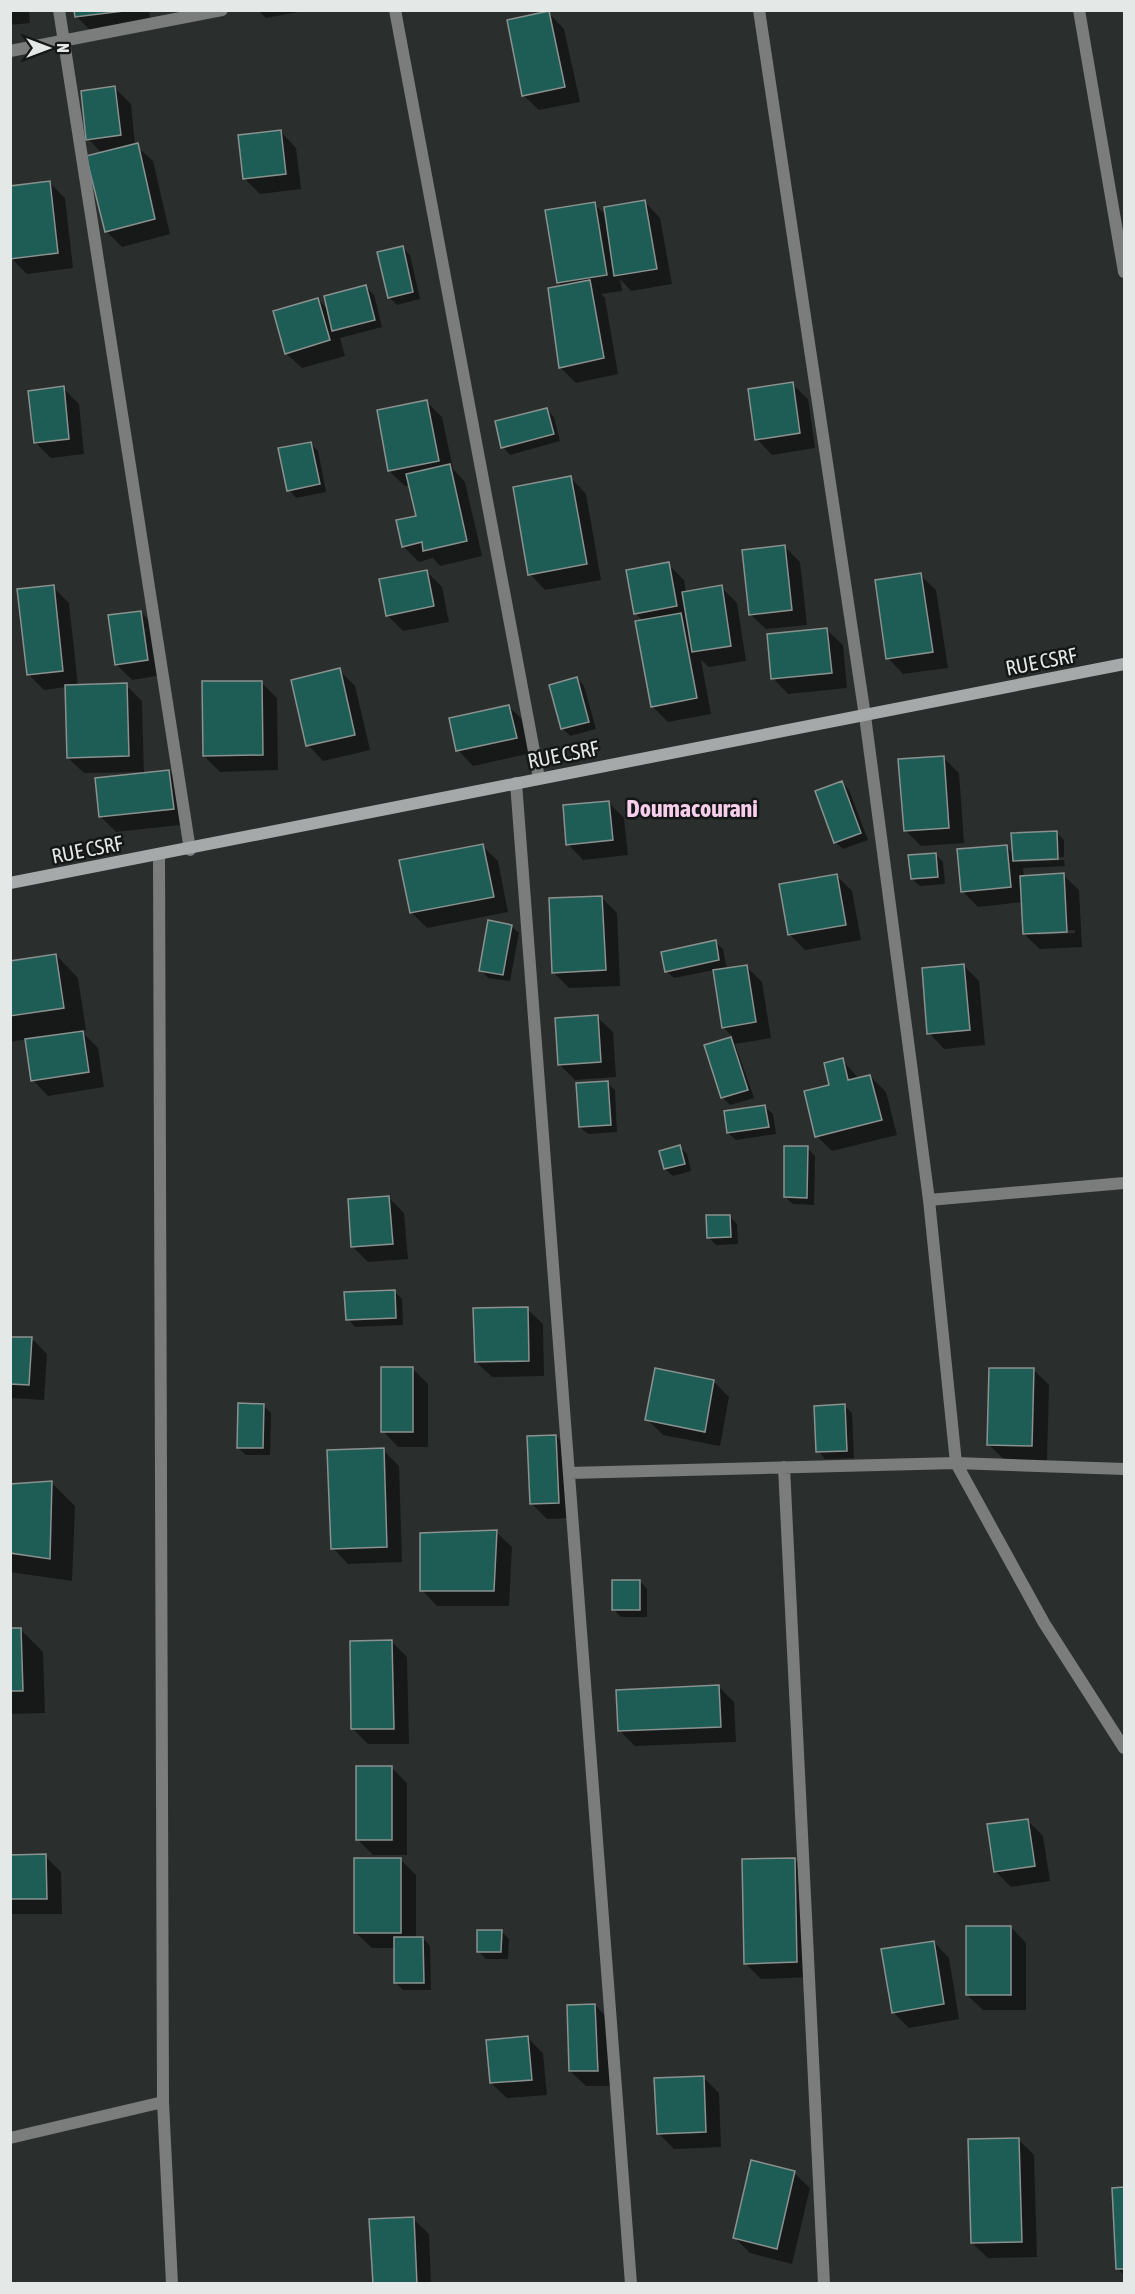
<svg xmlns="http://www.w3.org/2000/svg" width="1135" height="2294" viewBox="0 0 1135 2294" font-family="'Asap Condensed',sans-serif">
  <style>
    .shadow { fill: #0007; fill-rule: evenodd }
    .building { fill: #1e5d55; stroke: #8a918f; stroke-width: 1.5 }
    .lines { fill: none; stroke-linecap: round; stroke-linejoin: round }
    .street { stroke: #7a7d7c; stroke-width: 12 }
    .secondary { stroke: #a5a9a9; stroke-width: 12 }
    .labels { text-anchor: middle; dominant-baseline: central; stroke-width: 5; stroke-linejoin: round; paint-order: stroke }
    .street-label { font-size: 21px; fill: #e4e8e7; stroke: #141716 }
    .quarter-label { font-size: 24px; font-weight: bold; fill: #f7ceec; stroke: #141716 }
  </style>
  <rect width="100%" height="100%" fill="#2a2f2e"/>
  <path class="shadow" d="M 10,10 L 29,10 L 30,23 L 10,25 Z
    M 76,10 L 149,10 L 151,25 L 92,32 L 76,16 Z
    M 258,10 L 309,10 L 266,18 Z
    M 549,13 L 564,29 L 580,102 L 539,110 L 523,95 Z
    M 115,88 L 131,104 L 135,145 L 153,161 L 170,234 L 122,247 L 106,231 L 103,154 L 88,139 Z
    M 281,132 L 296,148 L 301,189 L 260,194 L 244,178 Z
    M 50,183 L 65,198 L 73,268 L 27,274 L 11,258 Z
    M 645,202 L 660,218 L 672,284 L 631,291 L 620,279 L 622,291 L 601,294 L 605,298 L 618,374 L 576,383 L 561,368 L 550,289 L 563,287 L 559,283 L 547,212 L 594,204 L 607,216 Z
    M 402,247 L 410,255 L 420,299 L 397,305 L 389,297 Z
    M 366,287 L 374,295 L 382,327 L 340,338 L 345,356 L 302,368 L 286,353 L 318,299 L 329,311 Z
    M 792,384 L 808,399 L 815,448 L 772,455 L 757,439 Z
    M 63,388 L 79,404 L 84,454 L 51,458 L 35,442 Z
    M 427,402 L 442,417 L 453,469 L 465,482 L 482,556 L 440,566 L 433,558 L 419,562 L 403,546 L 418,517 L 410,485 L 405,486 L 389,471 Z
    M 547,410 L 554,417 L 560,441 L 510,455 L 503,447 Z
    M 310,443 L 318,451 L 326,492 L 296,498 L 289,490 Z
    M 571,478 L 586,494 L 601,580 L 545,590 L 530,574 Z
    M 785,547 L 800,562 L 807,625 L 766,629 L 750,614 Z
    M 668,564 L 684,580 L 686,592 L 721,587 L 737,603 L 746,661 L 709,667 L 701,660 L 711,714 L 668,722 L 652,706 L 643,621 L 635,613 Z
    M 427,572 L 442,587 L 449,622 L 403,631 L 387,615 Z
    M 920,575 L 936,590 L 948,668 L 903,674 L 888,658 Z
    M 53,587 L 69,603 L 78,686 L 126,685 L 142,701 L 144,774 L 169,771 L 184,787 L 189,824 L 116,832 L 100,816 L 141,772 L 84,773 L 68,758 L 66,687 L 44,690 L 28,674 Z
    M 141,612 L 156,628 L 163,675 L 132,680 L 116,664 Z
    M 827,630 L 843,645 L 847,688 L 788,694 L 773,678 Z
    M 339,670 L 355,686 L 370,750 L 323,761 L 308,745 Z
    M 577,678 L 584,686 L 596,729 L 570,736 L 562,728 Z
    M 261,682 L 277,698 L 278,770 L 220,772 L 204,756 Z
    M 509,707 L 525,722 L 532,753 L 473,766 L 458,750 Z
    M 943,757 L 959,773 L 964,843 L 921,846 L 905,830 Z
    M 842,782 L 849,790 L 868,840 L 843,849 L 835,842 Z
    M 608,802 L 624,818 L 628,855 L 583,860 L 568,844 Z
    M 1056,832 L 1064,840 L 1064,857 L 1019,859 L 1022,862 L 1064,860 L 1065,866 L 1023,868 L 1024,877 L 1063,875 L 1079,890 L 1082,947 L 1040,949 L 1024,934 L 1023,902 L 978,907 L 962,891 L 1006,846 L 1014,854 ZM 1075,930 L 1075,933 L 1037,935 L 1037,932 Z
    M 482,846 L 498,861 L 508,912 L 427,928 L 411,912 Z
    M 935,854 L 943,862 L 945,884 L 920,886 L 912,879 Z
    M 836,875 L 852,891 L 861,940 L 805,950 L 789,934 Z
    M 602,898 L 617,913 L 620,986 L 569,988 L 553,972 Z
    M 511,926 L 519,933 L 510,981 L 488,978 L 481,970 Z
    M 715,942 L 723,949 L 727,970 L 746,966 L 762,982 L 771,1038 L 735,1044 L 754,1098 L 730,1105 L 722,1097 L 706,1046 L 733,1037 L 723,1027 L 714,970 L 674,978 L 666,971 Z
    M 56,955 L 78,978 L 86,1030 L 81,1031 L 98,1048 L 104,1087 L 48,1096 L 33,1080 L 27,1039 L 10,1042 L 10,962 Z
    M 963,965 L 979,981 L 985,1045 L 944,1049 L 929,1033 Z
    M 597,1017 L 613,1032 L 616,1077 L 575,1080 L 560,1065 Z
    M 842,1060 L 859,1079 L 870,1076 L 886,1092 L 897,1135 L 832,1151 L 817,1136 L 831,1086 Z
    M 607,1083 L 615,1090 L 617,1132 L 588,1134 L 580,1127 Z
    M 765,1107 L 773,1114 L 776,1134 L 736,1140 L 728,1133 Z
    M 680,1147 L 687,1154 L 691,1171 L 673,1176 L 665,1169 Z
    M 807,1148 L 815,1156 L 814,1205 L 793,1204 L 785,1197 Z
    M 389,1198 L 404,1213 L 408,1259 L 368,1262 L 352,1246 Z
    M 729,1216 L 737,1224 L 738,1244 L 716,1245 L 708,1237 Z
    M 394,1291 L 402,1299 L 403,1325 L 355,1327 L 348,1319 Z
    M 527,1309 L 543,1324 L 544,1376 L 492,1377 L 476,1362 Z
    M 10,1338 L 31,1338 L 47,1354 L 44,1400 L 10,1398 Z
    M 412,1368 L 428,1384 L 428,1447 L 398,1447 L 383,1431 Z
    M 1033,1369 L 1049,1385 L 1047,1461 L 1005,1460 L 989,1445 Z
    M 714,1382 L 729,1397 L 720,1446 L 663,1435 L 647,1419 Z
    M 263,1405 L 271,1413 L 270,1455 L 246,1455 L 238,1448 Z
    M 844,1405 L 852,1413 L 854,1458 L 825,1459 L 818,1451 Z
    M 556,1436 L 571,1452 L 574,1518 L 547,1519 L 532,1504 Z
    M 383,1450 L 399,1466 L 402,1562 L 348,1564 L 333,1548 Z
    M 52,1483 L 75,1506 L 72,1581 L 10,1572 L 10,1486 Z
    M 496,1532 L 512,1547 L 509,1606 L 437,1606 L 422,1590 Z
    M 640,1581 L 647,1589 L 647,1617 L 621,1617 L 613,1609 Z
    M 10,1629 L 20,1629 L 43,1652 L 45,1713 L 10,1714 Z
    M 391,1641 L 407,1657 L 409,1744 L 368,1744 L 353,1729 Z
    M 719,1687 L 734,1702 L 736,1742 L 635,1746 L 619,1730 Z
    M 391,1767 L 407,1783 L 407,1855 L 373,1855 L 357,1839 Z
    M 1027,1820 L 1043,1836 L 1050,1881 L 1011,1887 L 995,1871 Z
    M 10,1856 L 45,1856 L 61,1872 L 62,1914 L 10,1914 Z
    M 400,1859 L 416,1875 L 416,1938 L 423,1938 L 430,1946 L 431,1990 L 403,1990 L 396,1983 L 396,1948 L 372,1948 L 356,1933 Z
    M 795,1860 L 810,1875 L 812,1977 L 761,1979 L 745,1963 Z
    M 1011,1927 L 1026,1943 L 1026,2010 L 983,2010 L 967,1995 Z
    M 501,1931 L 509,1939 L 508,1959 L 486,1959 L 478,1951 Z
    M 934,1942 L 949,1958 L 959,2019 L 909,2028 L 893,2012 Z
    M 595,2005 L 610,2021 L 613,2086 L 586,2086 L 570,2071 Z
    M 528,2038 L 543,2053 L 547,2095 L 507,2098 L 491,2083 Z
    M 703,2077 L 719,2093 L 721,2147 L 674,2149 L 658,2133 Z
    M 1018,2139 L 1034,2155 L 1037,2257 L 988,2258 L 972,2243 Z
    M 794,2173 L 810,2188 L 792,2264 L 750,2253 L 734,2237 Z
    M 1114,2189 L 1124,2189 L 1124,2275 L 1118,2269 Z
    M 413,2219 L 429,2234 L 431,2284 L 374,2284 Z"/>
  <path class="building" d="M 74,10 L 132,10 L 75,17 Z
    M 549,11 L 565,87 L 522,96 L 507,20 Z
    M 115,86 L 121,135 L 86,140 L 81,91 Z
    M 281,130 L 286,174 L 243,179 L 238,135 Z
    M 138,143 L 155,219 L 105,232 L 86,156 Z
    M 50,181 L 58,253 L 10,259 L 10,186 Z
    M 645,200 L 657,269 L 614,276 L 604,207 Z
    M 595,202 L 607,275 L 557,283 L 545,210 Z
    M 403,246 L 413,292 L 388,298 L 377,252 Z
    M 590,280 L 604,358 L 559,368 L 548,288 Z
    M 366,285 L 375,320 L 332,331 L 324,296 Z
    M 318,298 L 330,340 L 285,354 L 273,311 Z
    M 793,382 L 800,433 L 755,440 L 748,389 Z
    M 64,386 L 69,439 L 34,443 L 28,391 Z
    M 427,400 L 439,461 L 388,471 L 377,410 Z
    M 547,408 L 554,434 L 501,448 L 495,421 Z
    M 311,442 L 320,484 L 287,491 L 278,448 Z
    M 450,464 L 467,541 L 423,551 L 422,542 L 402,547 L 396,520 L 416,516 L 406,474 Z
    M 571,476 L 587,564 L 528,575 L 513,487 Z
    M 785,545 L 792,610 L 749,615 L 742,550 Z
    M 669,562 L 677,606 L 634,614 L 626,570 Z
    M 427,570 L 434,606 L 386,616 L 379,579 Z
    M 921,573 L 933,652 L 886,659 L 875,580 Z
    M 54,585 L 63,671 L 27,675 L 17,589 Z
    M 722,585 L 731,646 L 692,652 L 682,592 Z
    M 141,611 L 148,660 L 115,665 L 108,615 Z
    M 681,613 L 697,698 L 651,707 L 635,621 Z
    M 827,628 L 832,673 L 771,679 L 767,634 Z
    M 340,668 L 355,735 L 306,746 L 291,680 Z
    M 577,677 L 589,722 L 561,729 L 549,685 Z
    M 202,681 L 262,681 L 263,755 L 203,756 Z
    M 127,683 L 129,756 L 67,758 L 65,685 Z
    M 509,705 L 517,738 L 456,751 L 449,718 Z
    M 944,756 L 949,828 L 904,831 L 898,759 Z
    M 169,770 L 174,809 L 99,817 L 95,778 Z
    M 842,781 L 861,833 L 834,843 L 815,791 Z
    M 609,801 L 613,840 L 566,845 L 563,805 Z
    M 1057,831 L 1058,859 L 1013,861 L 1011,833 Z
    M 483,844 L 494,897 L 410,913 L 399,860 Z
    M 1007,845 L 1011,887 L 961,892 L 957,849 Z
    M 936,853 L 938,877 L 911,879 L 908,855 Z
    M 1064,873 L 1067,932 L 1023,934 L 1020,876 Z
    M 837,874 L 846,925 L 788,935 L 779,884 Z
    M 602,896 L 606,970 L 552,973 L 549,898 Z
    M 488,920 L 512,925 L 503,975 L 479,971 Z
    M 716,940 L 719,960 L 665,972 L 661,952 Z
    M 56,954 L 64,1008 L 10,1016 L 10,961 Z
    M 964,964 L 970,1030 L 927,1034 L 922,968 Z
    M 747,965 L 756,1022 L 722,1028 L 713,970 Z
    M 598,1015 L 601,1062 L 558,1065 L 555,1018 Z
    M 83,1031 L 89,1072 L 31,1081 L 25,1039 Z
    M 731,1037 L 748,1090 L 721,1098 L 704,1045 Z
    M 843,1058 L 848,1080 L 870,1075 L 882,1120 L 815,1137 L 804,1091 L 829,1085 L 824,1063 Z
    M 608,1081 L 611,1125 L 579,1127 L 576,1083 Z
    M 765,1105 L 769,1127 L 727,1133 L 724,1111 Z
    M 680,1145 L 685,1164 L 664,1169 L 659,1151 Z
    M 784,1146 L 808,1146 L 807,1198 L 784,1197 Z
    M 389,1196 L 393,1244 L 351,1247 L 348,1199 Z
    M 706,1215 L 730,1215 L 731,1237 L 707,1238 Z
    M 395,1290 L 396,1318 L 346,1320 L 344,1292 Z
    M 528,1307 L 529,1361 L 475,1362 L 473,1308 Z
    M 10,1337 L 32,1337 L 29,1385 L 10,1384 Z
    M 381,1367 L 413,1367 L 413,1432 L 381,1432 Z
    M 655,1368 L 714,1380 L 705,1432 L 645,1420 Z
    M 989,1368 L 1034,1368 L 1032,1446 L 987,1445 Z
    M 238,1403 L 264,1404 L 263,1448 L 237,1448 Z
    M 845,1404 L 847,1451 L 816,1452 L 814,1406 Z
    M 556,1435 L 559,1503 L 530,1504 L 527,1436 Z
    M 384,1448 L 387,1547 L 331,1549 L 327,1450 Z
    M 52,1481 L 50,1559 L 10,1553 L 10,1484 Z
    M 497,1530 L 494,1591 L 420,1591 L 420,1533 Z
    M 612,1580 L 640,1580 L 640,1610 L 612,1610 Z
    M 10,1628 L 21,1628 L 23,1691 L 10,1691 Z
    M 392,1640 L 394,1729 L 351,1729 L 350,1641 Z
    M 719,1685 L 721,1727 L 618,1731 L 616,1690 Z
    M 356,1766 L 392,1766 L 392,1840 L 356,1840 Z
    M 1028,1819 L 1035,1866 L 994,1872 L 987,1824 Z
    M 46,1854 L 47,1899 L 10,1899 L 10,1855 Z
    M 354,1858 L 401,1858 L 401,1933 L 354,1933 Z
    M 795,1858 L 797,1962 L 744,1964 L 742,1859 Z
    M 966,1926 L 1011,1926 L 1011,1995 L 966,1995 Z
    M 477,1930 L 502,1930 L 501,1952 L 477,1952 Z
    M 394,1937 L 423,1937 L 424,1983 L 394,1983 Z
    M 934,1941 L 944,2004 L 892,2013 L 881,1949 Z
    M 595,2004 L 598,2071 L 569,2071 L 567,2005 Z
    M 528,2036 L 532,2080 L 490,2083 L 486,2040 Z
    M 704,2076 L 706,2132 L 657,2134 L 654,2078 Z
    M 1019,2138 L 1022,2242 L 971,2243 L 968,2139 Z
    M 751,2160 L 795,2171 L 777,2249 L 733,2238 Z
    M 1124,2187 L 1124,2269 L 1116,2269 L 1112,2188 Z
    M 414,2217 L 417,2284 L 373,2284 L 369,2219 Z"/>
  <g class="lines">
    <path class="street" d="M 59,10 L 190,850
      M 395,10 L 539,778
      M 759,10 L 865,716 L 929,1200 L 956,1463 L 1044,1623 L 1124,1748
      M 1079,10 L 1124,272
      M 10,51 L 222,10
      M 516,783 L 631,2284
      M 159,856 L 163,2102 L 172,2284
      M 929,1200 L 1124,1183
      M 784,1467 L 824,2284
      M 569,1473 L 956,1463 L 1124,1469
      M 10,2138 L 163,2102"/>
    <path class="secondary" d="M 10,883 L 1124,664"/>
  </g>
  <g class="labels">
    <g class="street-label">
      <text transform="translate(1041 661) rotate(-11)">RUE CSRF</text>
      <text transform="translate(563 754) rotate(-11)">RUE CSRF</text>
      <text transform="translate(87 849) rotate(-11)">RUE CSRF</text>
    </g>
    <g class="quarter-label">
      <text x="692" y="808">Doumacourani</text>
    </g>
  </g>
  <rect width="1135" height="2294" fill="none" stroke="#e4e8e7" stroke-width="24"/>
  <g transform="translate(48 48) rotate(90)" stroke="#141716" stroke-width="4.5" paint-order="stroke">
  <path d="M0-4.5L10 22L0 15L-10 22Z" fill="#e4e8e7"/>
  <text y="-9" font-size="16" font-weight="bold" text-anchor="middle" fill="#e4e8e7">N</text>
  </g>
</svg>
